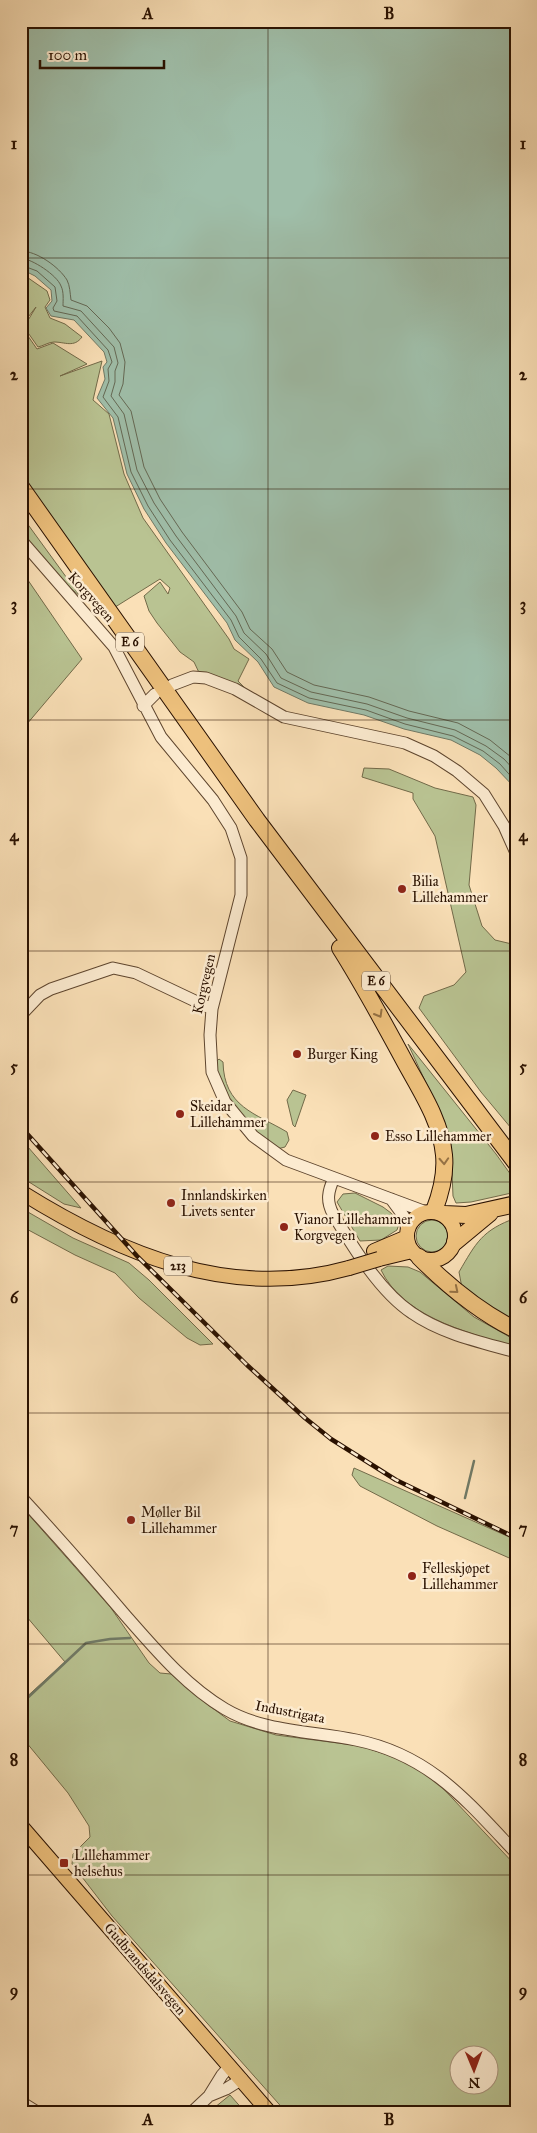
<svg xmlns="http://www.w3.org/2000/svg" width="537" height="2133" viewBox="0 0 537 2133" font-family="'IM FELL Great Primer',serif">
  <style>
    .green { fill: #b9c392; stroke: #726a49; fill-rule: evenodd }
    .water { fill: #9fbea9; stroke: #707965 }
    .lines { fill: none; stroke-linecap: round; stroke-linejoin: round }
    .shore { stroke: #646854; stroke-width: 1 }
    .stream { stroke: #707965; stroke-width: 2.5 }
    .minor-casing { stroke: #5e452e; stroke-width: 13 }
    .major-casing { stroke: #2a1100; stroke-width: 16 }
    .highway-casing { stroke: #2a1100; stroke-width: 18 }
    .minor { stroke: #fcebd0; stroke-width: 11 }
    .major { stroke: #edc07c; stroke-width: 14 }
    .highway { stroke: #edc07c; stroke-width: 16 }
    .rail-casing { stroke: #2a1100; stroke-width: 4.5 }
    .rail { stroke: #fcebd0; stroke-width: 2.5; stroke-dasharray: 8; stroke-linecap: butt }
    .major-bridge-casing { stroke: #2a1100; stroke-width: 16; stroke-linecap: butt }
    .major-bridge { stroke: #edc07c; stroke-width: 14 }
    .oneway { stroke: #957144 }
    .grid { fill: none; stroke: #2a1100; stroke-width: 1; stroke-opacity: 0.55 }
    .poi-dot { fill: #8f2418; stroke: #fcebd0; stroke-width: 2 }
    .labels { text-anchor: middle; dominant-baseline: central; stroke-width: 5; stroke-linejoin: round; paint-order: stroke }
    .shield { fill: #fcebd0; stroke: #69523e; stroke-width: 1 }
    .shield-label { font-size: 12px; font-weight: bold; fill: #2a1100 }
    .street-label { font-size: 14px; fill: #2a1100; stroke: #fcebd0 }
    .poi-label { font-size: 14px; fill: #2a1100; stroke: #fcebd0; text-anchor: start }
    .neatline { fill: none; stroke: #2a1100; stroke-width: 2 }
    .grid-label { font-size: 16px; text-anchor: middle; font-weight: bold; fill: #2a1100 }
  </style>
  <rect width="100%" height="100%" fill="#fae0b7"/>
  <filter id="stains"><feTurbulence type="fractalNoise" baseFrequency=".004" numOctaves="4"/><feColorMatrix values="0 0 0 0 .2 0 0 0 0 .09 0 0 0 0 .02 0 0 0 .5 -.17"/></filter>
  <radialGradient id="worn" r=".72"><stop offset=".6" stop-color="#630" stop-opacity="0"/><stop offset="1" stop-color="#630" stop-opacity=".3"/></radialGradient>
  <path class="green" d="M 21,273 L 47,291 L 50,300 L 45,307 L 50,318 L 65,324 L 82,337 C 74,348 65,342 54,342 C 49,342 43,346 38,347 L 24,327 L 36,307 L 21,326 L 37,349 L 53,343 L 87,364 L 60,376 L 102,361 L 93,400 L 109,414 L 124,474 L 143,518 L 229,639 L 234,649 L 249,659 L 238,681 L 245,688 L 241,695 L 203,681 L 194,662 L 180,652 L 157,623 L 149,611 L 144,596 L 160,582 L 168,594 L 170,588 L 160,579 L 112,609 L 21,476 Z
    M 21,515 L 80,596 L 58,578 L 21,535 Z
    M 21,570 L 82,659 L 21,731 Z
    M 364,768 L 389,769 L 435,788 L 473,797 L 476,805 L 469,885 L 482,926 L 495,940 L 516,945 L 516,1134 L 481,1092 L 419,1008 L 424,996 L 454,985 L 466,972 L 435,836 L 413,799 L 413,793 L 362,777 Z
    M 408,1044 L 496,1154 L 516,1182 L 516,1192 L 471,1202 L 456,1203 L 453,1196 L 451,1149 L 438,1109 Z
    M 219,1059 L 223,1062 C 224,1107 255,1113 287,1132 L 289,1140 L 285,1147 L 277,1149 L 262,1139 L 228,1100 L 214,1064 Z
    M 293,1090 L 306,1095 L 295,1127 L 293,1125 L 287,1100 Z
    M 21,1139 L 81,1208 L 64,1204 L 21,1177 Z
    M 355,1193 L 383,1207 L 391,1213 L 399,1224 L 397,1230 L 381,1240 L 360,1241 L 337,1202 L 343,1194 Z
    M 21,1208 L 73,1238 L 129,1263 L 149,1280 L 213,1344 L 200,1345 L 187,1338 L 139,1298 L 115,1273 L 75,1255 L 21,1226 Z
    M 516,1218 L 516,1323 L 462,1288 L 459,1272 C 476,1243 482,1230 516,1218 Z
    M416 1236a16 16 0 1 1 32 0a16 16 0 1 1-32 0Z
    M 388,1266 L 408,1267 L 420,1272 L 474,1317 L 508,1336 L 515,1343 L 508,1345 C 463,1331 403,1316 381,1270 Z
    M 354,1468 L 516,1540 L 516,1561 L 437,1526 L 360,1486 L 352,1475 Z
    M 21,1506 L 111,1608 L 149,1663 L 160,1673 L 171,1674 L 207,1704 L 230,1721 L 276,1735 L 361,1746 L 406,1761 L 438,1783 L 516,1866 L 516,2112 L 286,2112 L 112,1916 L 72,1864 L 73,1854 L 90,1837 L 89,1826 L 68,1793 L 21,1736 L 21,1702 L 65,1662 L 21,1610 ZM 460,2056 L 490,2056 L 490,2086 L 460,2086 Z
    M 230,2095 L 245,2112 L 209,2112 Z"/>
  <path class="water" d="M 21,21 L 516,21 L 516,789 L 496,768 L 480,755 L 451,740 L 404,729 L 364,715 L 308,703 L 274,687 L 258,662 L 235,640 L 227,623 L 166,543 L 144,509 L 127,474 L 113,418 L 97,398 L 105,379 L 103,367 L 107,362 L 104,352 L 74,320 L 51,316 L 46,308 L 52,301 L 51,290 L 35,276 L 21,269 Z"/>
  <g class="lines">
    <path class="shore" d="M 21,251 C 37,251 59,267 67,280 C 70,286 70,293 71,300 L 87,306 L 109,328 L 120,343 L 125,362 L 123,384 L 119,395 L 131,411 L 144,467 L 160,499 L 182,532 L 242,612 L 250,629 L 272,649 L 287,672 L 314,685 L 369,697 L 409,711 L 458,723 L 490,740 L 516,761
      M 21,258 C 32,259 57,275 61,286 C 64,292 63,300 63,306 L 81,311 L 114,347 L 118,363 L 115,371 L 115,382 L 111,396 L 124,414 L 137,470 L 154,503 L 176,536 L 236,616 L 244,633 L 266,654 L 281,678 L 311,692 L 367,704 L 407,718 L 455,730 L 486,746 L 504,759 L 516,772
      M 21,265 L 37,271 L 55,287 L 57,301 L 53,308 L 54,311 L 77,316 L 108,350 L 112,362 L 108,369 L 109,381 L 103,397 L 118,417 L 131,472 L 148,506 L 170,540 L 231,620 L 239,637 L 261,659 L 277,683 L 309,698 L 366,710 L 405,724 L 453,736 L 483,751 L 500,764 L 516,782"/>
    <path class="stream" d="M 465,1498 L 474,1461
      M 21,1704 L 86,1643 L 110,1639 L 130,1638"/>
    <defs>
      <path id="minor" d="M 21,540 L 114,647 L 161,737 L 213,800 L 231,828 L 241,858 L 241,895 L 212,1009 L 210,1035 L 212,1072 L 225,1102 L 253,1136 L 286,1160 L 426,1212
        M 172,685 L 193,677 L 206,678 L 235,689 L 284,717 L 405,743 L 434,756 L 457,771 L 484,794 L 504,826 L 516,853
        M 143,706 L 155,694
        M 21,1015 L 40,995 L 51,989 L 113,968 L 136,973 L 212,1009
        M 334,1178 C 328,1191 326,1201 333,1214 C 353,1247 380,1292 412,1313 C 442,1334 481,1342 516,1352
        M 391,1199 L 405,1218 L 407,1233
        M 21,1497 C 57,1536 92,1576 126,1616 C 156,1650 186,1686 225,1709 C 264,1732 312,1731 356,1740 C 430,1755 467,1801 516,1853
        M 209,2096 L 226,2089 L 242,2079
        M 21,2102 L 37,2112
        M 192,2112 L 209,2096 L 222,2075 L 230,2066"/>
      <path id="major" d="M 21,1192 C 120,1254 231,1301 349,1268
        M407 1236a24 24 0 1 1 48 0a24 24 0 1 1-48 0Z
        M 374,1251 L 407,1237
        M 379,1259 L 412,1251
        M 21,1826 L 269,2112"/>
      <path id="highway" d="M 21,487 L 257,820 L 516,1163
        M 340,948 C 364,986 385,1025 406,1064 C 422,1093 441,1122 444,1155 C 446,1175 441,1193 434,1211
        M 444,1214 L 466,1215 L 516,1204
        M 455,1242 L 490,1213
        M 419,1257 C 448,1286 479,1312 516,1330"/>
    </defs>
    <use href="#minor" class="minor-casing"/>
    <use href="#major" class="major-casing"/>
    <use href="#highway" class="highway-casing"/>
    <use href="#minor" class="minor"/>
    <use href="#major" class="major"/>
    <use href="#highway" class="highway"/>
    <defs>
      <path id="rail" d="M 21,1127 L 137,1256 L 247,1365 L 305,1418 L 331,1439 L 396,1480 L 516,1538"/>
    </defs>
    <use href="#rail" class="rail-casing"/>
    <use href="#rail" class="rail"/>
    <defs>
      <path id="major-bridge" d="M 349,1268 L 379,1259"/>
    </defs>
    <use href="#major-bridge" class="major-bridge-casing"/>
    <use href="#major-bridge" class="major-bridge"/>
  </g>
  <defs><path id="oneway-chevron" d="M-2-3.5L2.5 0L-2 3.5" fill="none" stroke-width="1.6" stroke-linecap="round" stroke-linejoin="round" transform="scale(1.25)"/></defs>
  <g class="oneway">
    <use href="#oneway-chevron" transform="translate(379 1014) rotate(60)"/>
    <use href="#oneway-chevron" transform="translate(444 1161) rotate(87)"/>
    <use href="#oneway-chevron" transform="translate(455 1290) rotate(40)"/>
  </g>
  <path class="grid" d="M 268,21 L 268,2112M 21,258 L 516,258M 21,489 L 516,489M 21,720 L 516,720M 21,951 L 516,951M 21,1182 L 516,1182M 21,1413 L 516,1413M 21,1644 L 516,1644M 21,1875 L 516,1875"/>
  <g class="poi-dot">
    <circle cx="402" cy="889" r="5"/>
    <circle cx="297" cy="1054" r="5"/>
    <circle cx="180" cy="1114" r="5"/>
    <circle cx="375" cy="1136" r="5"/>
    <circle cx="171" cy="1203" r="5"/>
    <circle cx="284" cy="1227" r="5"/>
    <circle cx="131" cy="1520" r="5"/>
    <circle cx="412" cy="1576" r="5"/>
    <rect x="59" y="1858" width="10" height="10" rx="2.5"/>
  </g>
  <g class="labels">
    <g class="shield">
      <rect x="116" y="632.5" width="28" height="19" rx="4"/>
      <rect x="362" y="971.5" width="28" height="19" rx="4"/>
      <rect x="164" y="1256.5" width="28" height="19" rx="4"/>
    </g>
    <g class="shield-label">
      <text x="130" y="642">E 6</text>
      <text x="376" y="981">E 6</text>
      <text x="178" y="1266">213</text>
    </g>
    <g class="street-label">
      <text transform="translate(91 597) rotate(48)">Korgvegen</text>
      <text transform="translate(204 984) rotate(-77)">Korgvegen</text>
      <text transform="translate(290 1712) rotate(11)">Industrigata</text>
      <text transform="translate(145 1969) rotate(49)">Gudbrandsdalsvegen</text>
    </g>
    <g class="poi-label">
      <text x="412" y="881">Bilia<tspan x="412" dy="16">Lillehammer</tspan></text>
      <text x="307" y="1054">Burger King</text>
      <text x="190" y="1106">Skeidar<tspan x="190" dy="16">Lillehammer</tspan></text>
      <text x="385" y="1136">Esso Lillehammer</text>
      <text x="181" y="1195">Innlandskirken<tspan x="181" dy="16">Livets senter</tspan></text>
      <text x="294" y="1219">Vianor Lillehammer<tspan x="294" dy="16">Korgvegen</tspan></text>
      <text x="141" y="1512">Møller Bil<tspan x="141" dy="16">Lillehammer</tspan></text>
      <text x="422" y="1568">Felleskjøpet<tspan x="422" dy="16">Lillehammer</tspan></text>
      <text x="74" y="1855">Lillehammer<tspan x="74" dy="16">helsehus</tspan></text>
    </g>
  </g>
  <rect width="537" height="2133" fill="none" stroke="#fae0b7" stroke-width="55"/>
  <g transform="translate(474 2070) rotate(179)"><circle r="24" fill="#fcebd0" stroke="#a8947d"/>
  <path d="M0-4L9 19L0 12L-9 19Z" fill="#8f2418"/>
  <text y="-8" font-size="14" font-weight="bold" text-anchor="middle" fill="#2a1100">N</text>
  </g>
  <path d="M40 60v8h124v-8" fill="none" stroke="#2a1100" stroke-width="2.5"/>
  <text x="48" y="60" font-size="15" fill="#2a1100" stroke="#fcebd0" stroke-width="4" paint-order="stroke">100 m</text>
  <rect x="28" y="28" width="482" height="2078" class="neatline"/>
  <g class="grid-label">
    <text x="148" y="19">A</text>
    <text x="389" y="19">B</text>
    <text x="14" y="149">1</text>
    <text x="523" y="149">1</text>
    <text x="14" y="380">2</text>
    <text x="523" y="380">2</text>
    <text x="14" y="610">3</text>
    <text x="523" y="610">3</text>
    <text x="14" y="841">4</text>
    <text x="523" y="841">4</text>
    <text x="14" y="1072">5</text>
    <text x="523" y="1072">5</text>
    <text x="14" y="1303">6</text>
    <text x="523" y="1303">6</text>
    <text x="14" y="1534">7</text>
    <text x="523" y="1534">7</text>
    <text x="14" y="1765">8</text>
    <text x="523" y="1765">8</text>
    <text x="14" y="1996">9</text>
    <text x="523" y="1996">9</text>
    <text x="148" y="2125">A</text>
    <text x="389" y="2125">B</text>
  </g>
  <rect width="100%" height="100%" filter="url(#stains)"/>
  <rect width="100%" height="100%" fill="url(#worn)"/>
</svg>
